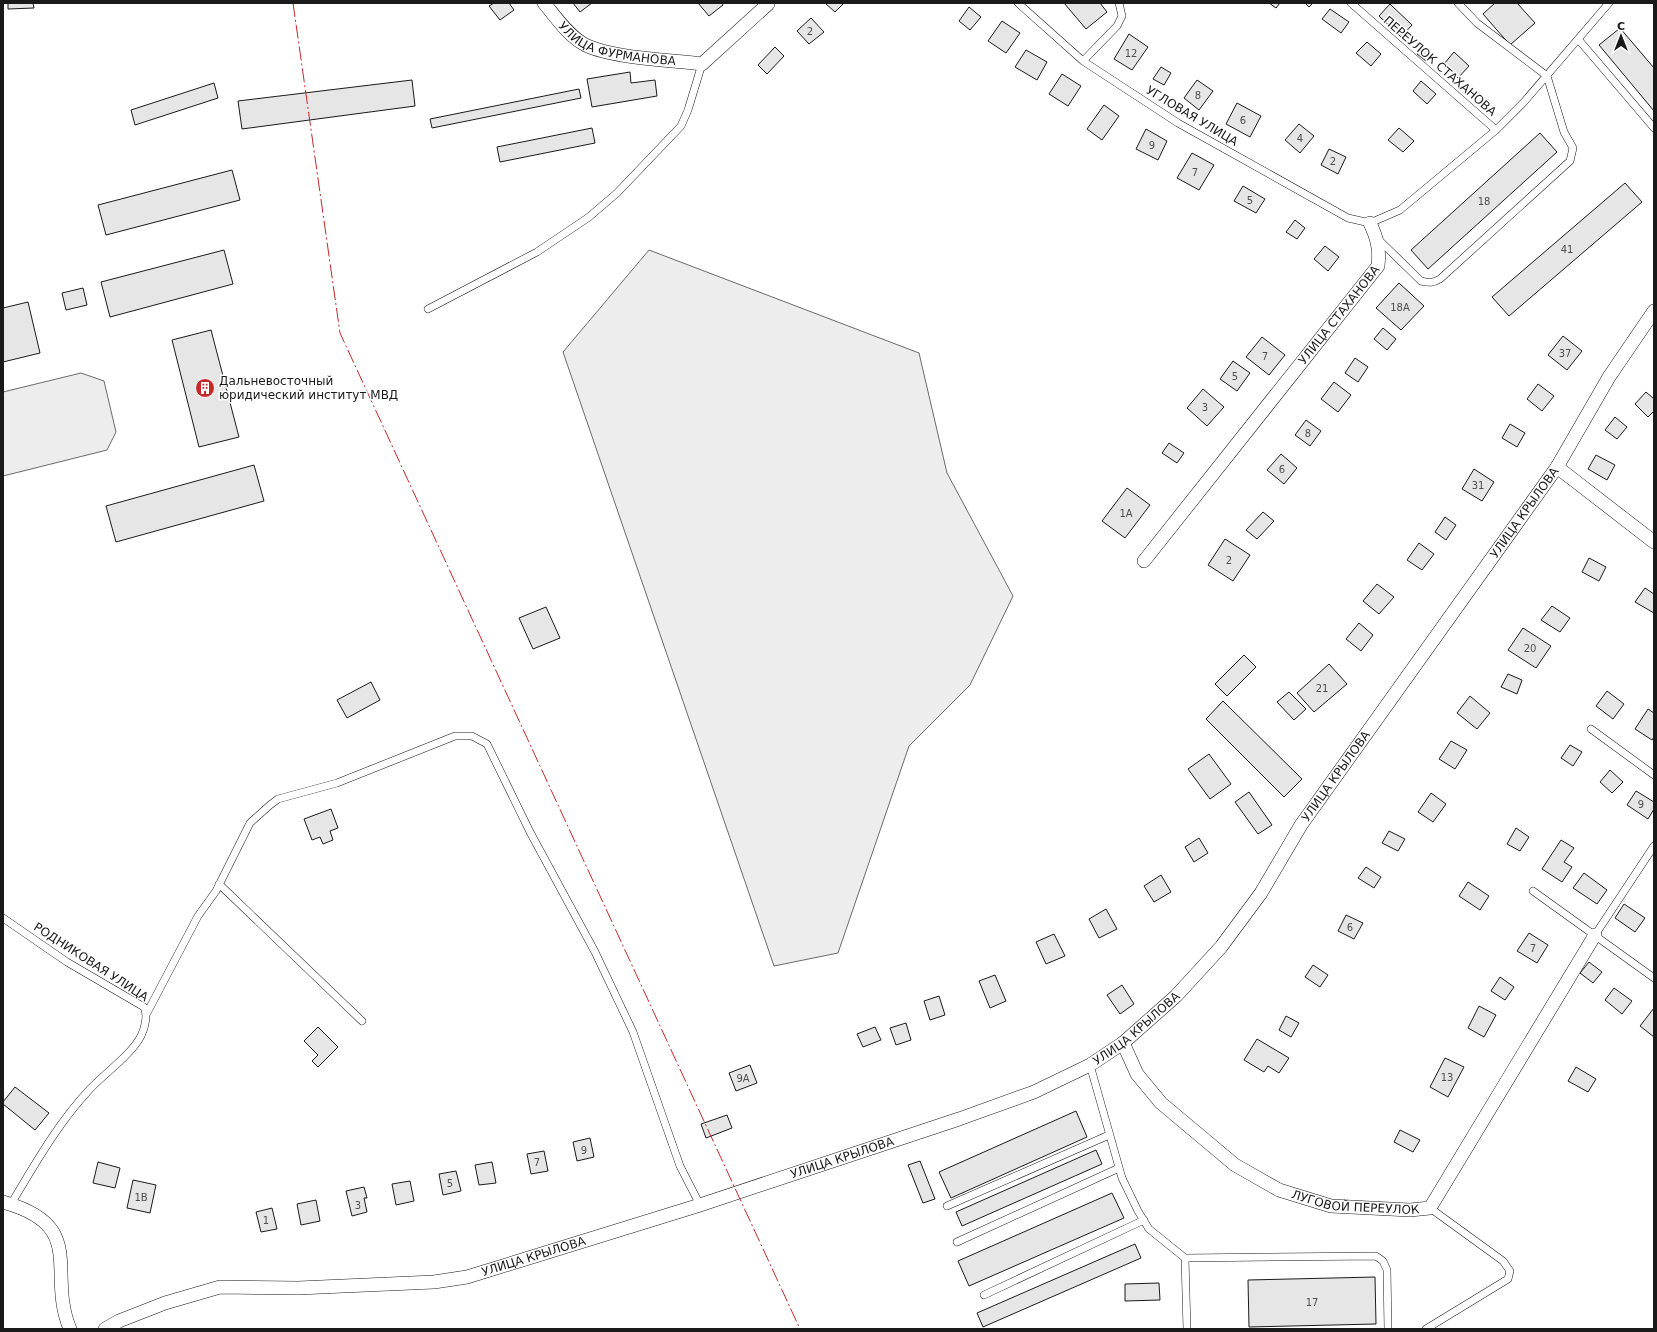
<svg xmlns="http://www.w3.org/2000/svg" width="1657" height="1332" viewBox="0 0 1657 1332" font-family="'DejaVu Sans',sans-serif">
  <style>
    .green { fill: #ededed; stroke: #6a6a6a }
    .building { fill: #e6e6e6; stroke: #1a1a1a }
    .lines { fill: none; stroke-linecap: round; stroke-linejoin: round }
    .service-casing { stroke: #1a1a1a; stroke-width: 8 }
    .minor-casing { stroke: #1a1a1a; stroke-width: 14 }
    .service { stroke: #fff; stroke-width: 7 }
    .minor { stroke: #fff; stroke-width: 13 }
    .power { stroke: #c62828; stroke-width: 1; stroke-dasharray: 14 3 2 3; stroke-linecap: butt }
    .labels { text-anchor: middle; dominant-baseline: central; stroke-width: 3; stroke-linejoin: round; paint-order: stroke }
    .number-label { font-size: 10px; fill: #4d4d4d }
    .street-label { font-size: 12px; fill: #1a1a1a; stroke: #fff }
    .poi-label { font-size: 12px; fill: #1a1a1a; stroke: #fff; text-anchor: start }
  </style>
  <rect width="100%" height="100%" fill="#fff"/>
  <path class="green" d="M 649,250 L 919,353 L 947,473 L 1013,596 L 970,685 L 909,746 L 838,953 L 774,966 L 563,352 Z
    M 81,373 L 104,381 L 116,432 L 107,450 L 3,476 L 3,392 Z"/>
  <path class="building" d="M 8,3 L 33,3 L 34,8 L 8,9 Z
    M 494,3 L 509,3 L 514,10 L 500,20 L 489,6 Z
    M 573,3 L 592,3 L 580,12 Z
    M 698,3 L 722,3 L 723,5 L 709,16 Z
    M 825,3 L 844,3 L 835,12 Z
    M 1064,3 L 1100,3 L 1107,12 L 1086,29 Z
    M 1269,3 L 1280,3 L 1276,8 Z
    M 1305,3 L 1313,3 L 1309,7 Z
    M 1495,3 L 1517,3 L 1535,23 L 1510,45 L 1483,14 Z
    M 1390,4 L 1412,25 L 1401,37 L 1379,16 Z
    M 969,7 L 981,17 L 970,30 L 959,21 Z
    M 1330,9 L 1349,22 L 1341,33 L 1322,19 Z
    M 811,18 L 824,32 L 809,44 L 797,31 Z
    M 1002,21 L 1020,33 L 1006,53 L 988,41 Z
    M 1620,28 L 1654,68 L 1654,111 L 1599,45 Z
    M 1129,34 L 1148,47 L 1132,70 L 1114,59 Z
    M 1367,42 L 1381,54 L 1371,66 L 1356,53 Z
    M 775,47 L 784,56 L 767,74 L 758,65 Z
    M 1424,47 L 1432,54 L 1426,61 L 1417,54 Z
    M 1026,50 L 1047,62 L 1037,80 L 1015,67 Z
    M 1454,52 L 1469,66 L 1458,78 L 1444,64 Z
    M 1161,67 L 1171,73 L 1164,85 L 1153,79 Z
    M 630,72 L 631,83 L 655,80 L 657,96 L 592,107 L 587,79 Z
    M 1062,74 L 1081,86 L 1068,106 L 1049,94 Z
    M 412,80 L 415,106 L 242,129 L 238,101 Z
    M 1197,80 L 1213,91 L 1199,110 L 1184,98 Z
    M 1421,81 L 1436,94 L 1427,104 L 1413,91 Z
    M 214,83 L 218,98 L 135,125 L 131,110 Z
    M 579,89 L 581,98 L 432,128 L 430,119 Z
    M 1237,103 L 1261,116 L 1250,137 L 1226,124 Z
    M 1104,105 L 1119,116 L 1102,140 L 1087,129 Z
    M 1299,124 L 1314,136 L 1300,153 L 1285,140 Z
    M 592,128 L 595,143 L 500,162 L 497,147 Z
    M 1399,128 L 1414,141 L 1403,152 L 1388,140 Z
    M 1146,129 L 1167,141 L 1158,160 L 1136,149 Z
    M 1540,133 L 1557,152 L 1428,269 L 1411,250 Z
    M 1329,149 L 1346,157 L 1338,174 L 1321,165 Z
    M 1192,153 L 1214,165 L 1199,190 L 1177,178 Z
    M 232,170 L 240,200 L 106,235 L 98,205 Z
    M 1625,183 L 1642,202 L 1509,316 L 1492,297 Z
    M 1243,186 L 1265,199 L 1256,213 L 1234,201 Z
    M 1295,220 L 1305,228 L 1297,239 L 1286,232 Z
    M 1325,246 L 1339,257 L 1328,271 L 1314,259 Z
    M 224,250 L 233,284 L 110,317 L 101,282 Z
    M 1399,283 L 1424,306 L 1401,330 L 1376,308 Z
    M 83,288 L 87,305 L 66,310 L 62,293 Z
    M 28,302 L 40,353 L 3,362 L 3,308 Z
    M 1383,328 L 1396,339 L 1387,350 L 1374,339 Z
    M 211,330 L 239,437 L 199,447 L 172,340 Z
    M 1563,336 L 1582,351 L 1567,370 L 1548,355 Z
    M 1262,337 L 1285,355 L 1269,375 L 1246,357 Z
    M 1355,358 L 1368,367 L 1358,382 L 1345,373 Z
    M 1233,361 L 1250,373 L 1237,391 L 1220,379 Z
    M 1334,382 L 1351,395 L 1338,412 L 1321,399 Z
    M 1538,384 L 1554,396 L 1542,411 L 1527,399 Z
    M 1203,389 L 1224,407 L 1207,426 L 1187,408 Z
    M 1646,392 L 1654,399 L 1654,411 L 1648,417 L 1635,404 Z
    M 1615,417 L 1627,427 L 1617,439 L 1605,430 Z
    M 1306,420 L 1321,431 L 1310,446 L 1295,435 Z
    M 1510,424 L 1525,433 L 1517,447 L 1502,438 Z
    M 1169,443 L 1184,453 L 1177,463 L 1162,453 Z
    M 1281,454 L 1297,468 L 1284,484 L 1267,470 Z
    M 1596,455 L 1615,465 L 1607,480 L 1588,469 Z
    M 254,465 L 264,501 L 116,542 L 106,506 Z
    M 1474,469 L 1494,482 L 1482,501 L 1462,489 Z
    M 1127,488 L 1150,505 L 1125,538 L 1102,521 Z
    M 1263,512 L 1274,521 L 1257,539 L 1246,530 Z
    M 1445,517 L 1456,525 L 1446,540 L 1435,532 Z
    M 1225,539 L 1250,555 L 1233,581 L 1208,565 Z
    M 1419,543 L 1434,554 L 1422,570 L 1407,560 Z
    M 1589,558 L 1606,567 L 1599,581 L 1582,572 Z
    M 1377,584 L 1394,597 L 1379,614 L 1363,601 Z
    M 1645,588 L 1654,594 L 1654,613 L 1635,602 Z
    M 1552,606 L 1570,618 L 1560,632 L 1541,620 Z
    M 546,607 L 560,638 L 533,649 L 519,618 Z
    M 1359,623 L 1373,635 L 1361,651 L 1346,639 Z
    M 1523,628 L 1551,646 L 1536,668 L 1508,650 Z
    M 1244,655 L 1256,667 L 1227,696 L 1215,684 Z
    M 1329,664 L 1347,684 L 1314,712 L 1297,693 Z
    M 1508,674 L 1522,680 L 1517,694 L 1501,687 Z
    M 371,682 L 380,700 L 347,718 L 337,700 Z
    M 1607,691 L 1624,704 L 1613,719 L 1596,706 Z
    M 1289,692 L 1306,709 L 1294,720 L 1277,702 Z
    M 1470,696 L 1490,713 L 1477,729 L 1457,713 Z
    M 1223,701 L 1302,779 L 1284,797 L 1206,719 Z
    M 1648,709 L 1654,713 L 1654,737 L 1652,740 L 1635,729 Z
    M 1451,741 L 1467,750 L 1455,769 L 1439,759 Z
    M 1570,745 L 1582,752 L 1573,766 L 1561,758 Z
    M 1209,754 L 1231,784 L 1210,799 L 1188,769 Z
    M 1610,770 L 1623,782 L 1612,793 L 1600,782 Z
    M 1636,791 L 1654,802 L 1654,809 L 1648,819 L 1627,805 Z
    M 1249,792 L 1272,825 L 1258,834 L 1235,802 Z
    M 1431,793 L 1446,804 L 1433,822 L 1418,812 Z
    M 331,809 L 338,828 L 330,831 L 333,840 L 323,844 L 320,837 L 312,840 L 304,819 Z
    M 1516,828 L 1529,837 L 1520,851 L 1507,844 Z
    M 1389,831 L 1405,839 L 1398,851 L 1382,843 Z
    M 1199,838 L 1208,853 L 1194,862 L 1185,847 Z
    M 1561,840 L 1574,848 L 1564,862 L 1572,867 L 1562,882 L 1542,869 Z
    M 1366,867 L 1381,877 L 1374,888 L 1358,878 Z
    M 1584,873 L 1607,890 L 1597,904 L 1573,888 Z
    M 1161,875 L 1171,892 L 1154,902 L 1144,886 Z
    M 1468,882 L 1489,896 L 1480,910 L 1459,896 Z
    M 1624,904 L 1645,918 L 1635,932 L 1615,918 Z
    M 1106,909 L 1117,929 L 1099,938 L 1089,919 Z
    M 1346,915 L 1363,923 L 1354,939 L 1338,931 Z
    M 1529,933 L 1548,945 L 1537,963 L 1517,951 Z
    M 1054,934 L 1065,956 L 1046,964 L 1036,942 Z
    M 1589,962 L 1602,972 L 1593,983 L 1580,973 Z
    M 1313,965 L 1328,975 L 1320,987 L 1305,977 Z
    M 995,975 L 1006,1001 L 990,1008 L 979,981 Z
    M 1500,977 L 1514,987 L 1505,1000 L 1491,991 Z
    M 1122,985 L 1134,1004 L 1120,1014 L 1107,995 Z
    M 1614,988 L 1632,1001 L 1622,1014 L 1605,1000 Z
    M 939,996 L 945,1015 L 930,1020 L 924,1001 Z
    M 1479,1006 L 1496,1015 L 1484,1037 L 1468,1028 Z
    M 1654,1008 L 1654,1037 L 1640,1026 Z
    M 1286,1016 L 1299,1023 L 1291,1037 L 1279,1030 Z
    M 906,1023 L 911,1040 L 896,1045 L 890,1028 Z
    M 318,1027 L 338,1047 L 318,1067 L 312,1061 L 318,1055 L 304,1041 Z
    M 875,1027 L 881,1040 L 863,1047 L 857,1034 Z
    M 1257,1039 L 1289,1058 L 1279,1073 L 1268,1066 L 1264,1072 L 1244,1060 Z
    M 1445,1058 L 1464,1067 L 1448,1097 L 1430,1087 Z
    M 750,1065 L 757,1083 L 736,1091 L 729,1073 Z
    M 1576,1067 L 1596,1079 L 1588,1092 L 1568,1081 Z
    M 15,1087 L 49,1113 L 35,1130 L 3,1104 L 3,1102 Z
    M 1076,1111 L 1087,1137 L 951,1198 L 939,1172 Z
    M 727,1115 L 732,1128 L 706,1138 L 701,1124 Z
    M 1400,1130 L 1420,1140 L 1413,1152 L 1394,1142 Z
    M 590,1138 L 594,1157 L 577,1161 L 573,1142 Z
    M 1096,1150 L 1102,1164 L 962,1226 L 956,1212 Z
    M 544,1151 L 548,1171 L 531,1174 L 527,1154 Z
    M 920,1161 L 935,1199 L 923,1203 L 908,1165 Z
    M 98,1162 L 120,1168 L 115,1188 L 93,1183 Z
    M 492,1162 L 496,1183 L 479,1185 L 475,1165 Z
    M 456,1171 L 461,1191 L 443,1195 L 439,1174 Z
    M 133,1180 L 156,1185 L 150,1213 L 127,1208 Z
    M 410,1181 L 414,1201 L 396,1205 L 392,1184 Z
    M 364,1187 L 367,1198 L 364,1198 L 367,1212 L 352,1216 L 346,1191 Z
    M 1112,1193 L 1124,1218 L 969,1286 L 958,1261 Z
    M 316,1200 L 320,1221 L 301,1225 L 297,1204 Z
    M 272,1208 L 277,1229 L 261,1232 L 256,1212 Z
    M 1135,1244 L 1141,1258 L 983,1327 L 977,1313 Z
    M 1375,1277 L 1376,1324 L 1249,1327 L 1248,1280 Z
    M 1159,1283 L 1160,1300 L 1125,1301 L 1125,1284 Z"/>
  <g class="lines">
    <defs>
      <path id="service" d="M 1018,3 L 1083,61 L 1178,123 L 1348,218 L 1370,223 L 1400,210 L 1496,130 L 1524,102 L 1609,3
        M 1351,3 L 1496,130
        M 1578,39 L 1654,128
        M 1083,61 L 1117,26 L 1122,16 L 1119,3
        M 1378,239 L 1421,281 C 1429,283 1433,283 1440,279 L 1570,161 L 1573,148 L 1564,132 L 1547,76 L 1477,23 L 1458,3
        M 428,309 L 537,252 L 589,217 L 617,193 L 681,126 L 688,110 L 702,64
        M 1591,729 L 1654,775
        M 219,884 L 362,1021
        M 1533,891 L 1654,978
        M 3,918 L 67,962 L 144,1007 C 148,1015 145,1028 141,1036 C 131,1055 105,1073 90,1089 C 58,1123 35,1164 11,1204
        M 1595,935 L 1654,846
        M 147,1013 L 198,916 L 216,891 L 250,823 L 270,805 L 278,799 L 337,783 L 455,736 L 472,736 L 487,744 L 530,832 L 595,952 L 633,1032 L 680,1166 L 700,1205
        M 1090,1065 L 1122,1178 L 1138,1211 L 1149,1229 L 1185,1258 L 1376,1256 L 1383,1261 L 1387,1270 L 1388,1329
        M 947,1206 L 1109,1135
        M 957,1242 L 1119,1168
        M 1185,1258 L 1187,1329
        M 984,1295 L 1144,1220
        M 1426,1329 L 1508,1279 L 1510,1271 L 1503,1261 L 1430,1208"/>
      <g id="minor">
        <path id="s1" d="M 544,3 C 555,16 567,34 582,43 C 606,58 672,60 702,64 L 768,4 L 767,3"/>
        <path d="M 1557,467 L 1654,542"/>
        <path id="s2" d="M 1144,561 L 1378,266 C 1380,249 1377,238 1370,223"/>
        <path id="s3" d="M 1123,1043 L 1137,1074 L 1161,1103 L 1235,1165 L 1279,1190 L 1331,1206 L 1410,1210 L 1430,1208 L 1595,935"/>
        <path d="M 3,1202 C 89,1226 46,1271 70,1329"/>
        <path id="s4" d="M 105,1329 L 119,1321 L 165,1303 L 220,1287 L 298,1288 L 434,1282 L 467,1277 L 700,1205 L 959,1119 L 1034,1092 L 1090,1065 L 1123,1043 L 1176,996 L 1221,947 L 1261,893 L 1301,825 L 1557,467 L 1609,377 L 1654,311"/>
      </g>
    </defs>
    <use href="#service" class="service-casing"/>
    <use href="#minor" class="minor-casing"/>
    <use href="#service" class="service"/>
    <use href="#minor" class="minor"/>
    <path class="power" d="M 293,3 L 340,333 L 800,1329"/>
  </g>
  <defs>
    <symbol id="building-disc" viewBox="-11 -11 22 22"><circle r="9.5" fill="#c62828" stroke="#fff"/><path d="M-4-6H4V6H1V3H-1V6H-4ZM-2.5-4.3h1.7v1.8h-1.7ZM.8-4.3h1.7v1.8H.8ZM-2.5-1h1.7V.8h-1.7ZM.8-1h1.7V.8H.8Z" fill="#fff"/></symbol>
  </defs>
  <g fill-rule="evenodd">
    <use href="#building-disc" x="194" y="377" width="22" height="22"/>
  </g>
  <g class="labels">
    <g class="number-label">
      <text x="810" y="31">2</text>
      <text x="1131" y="53">12</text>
      <text x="1198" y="95">8</text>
      <text x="1243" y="120">6</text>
      <text x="1300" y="138">4</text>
      <text x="1152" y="145">9</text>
      <text x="1333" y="161">2</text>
      <text x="1195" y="172">7</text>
      <text x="1250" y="200">5</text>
      <text x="1484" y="201">18</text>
      <text x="1567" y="249">41</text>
      <text x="1400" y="307">18А</text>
      <text x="1565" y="353">37</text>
      <text x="1265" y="356">7</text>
      <text x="1235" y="376">5</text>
      <text x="1205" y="407">3</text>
      <text x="1308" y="433">8</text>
      <text x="1282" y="469">6</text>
      <text x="1478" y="485">31</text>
      <text x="1126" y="513">1А</text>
      <text x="1229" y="560">2</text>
      <text x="1530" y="648">20</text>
      <text x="1322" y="688">21</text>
      <text x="1641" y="804">9</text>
      <text x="1350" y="927">6</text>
      <text x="1533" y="948">7</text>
      <text x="1447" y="1077">13</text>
      <text x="743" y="1078">9А</text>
      <text x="584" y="1150">9</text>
      <text x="537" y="1162">7</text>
      <text x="450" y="1183">5</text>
      <text x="141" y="1197">1В</text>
      <text x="358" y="1205">3</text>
      <text x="266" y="1220">1</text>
      <text x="1312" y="1302">17</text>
    </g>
    <g class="street-label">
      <text stroke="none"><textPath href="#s1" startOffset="89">УЛИЦА ФУРМАНОВА</textPath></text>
      <text transform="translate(1440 66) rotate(41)">ПЕРЕУЛОК СТАХАНОВА</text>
      <text transform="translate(1192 116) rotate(31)">УГЛОВАЯ УЛИЦА</text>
      <text stroke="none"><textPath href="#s2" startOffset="314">УЛИЦА СТАХАНОВА</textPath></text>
      <text stroke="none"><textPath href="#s4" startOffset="1736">УЛИЦА КРЫЛОВА</textPath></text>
      <text stroke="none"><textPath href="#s4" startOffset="1412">УЛИЦА КРЫЛОВА</textPath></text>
      <text transform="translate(91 962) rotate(33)">РОДНИКОВАЯ УЛИЦА</text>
      <text stroke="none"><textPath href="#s4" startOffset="1088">УЛИЦА КРЫЛОВА</textPath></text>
      <text stroke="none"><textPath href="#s4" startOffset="764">УЛИЦА КРЫЛОВА</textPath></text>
      <text stroke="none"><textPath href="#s3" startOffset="297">ЛУГОВОЙ ПЕРЕУЛОК</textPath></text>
      <text stroke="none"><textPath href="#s4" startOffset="440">УЛИЦА КРЫЛОВА</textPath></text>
    </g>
    <g class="poi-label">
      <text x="219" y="381">Дальневосточный<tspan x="219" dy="14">юридический институт МВД</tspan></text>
    </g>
  </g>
  <rect width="1657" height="1332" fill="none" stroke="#1a1a1a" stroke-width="8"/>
  <g transform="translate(1621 36)" stroke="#ffffff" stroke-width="3" paint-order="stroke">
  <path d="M0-3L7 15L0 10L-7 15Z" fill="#1a1a1a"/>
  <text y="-6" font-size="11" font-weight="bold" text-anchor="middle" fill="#1a1a1a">С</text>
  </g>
</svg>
